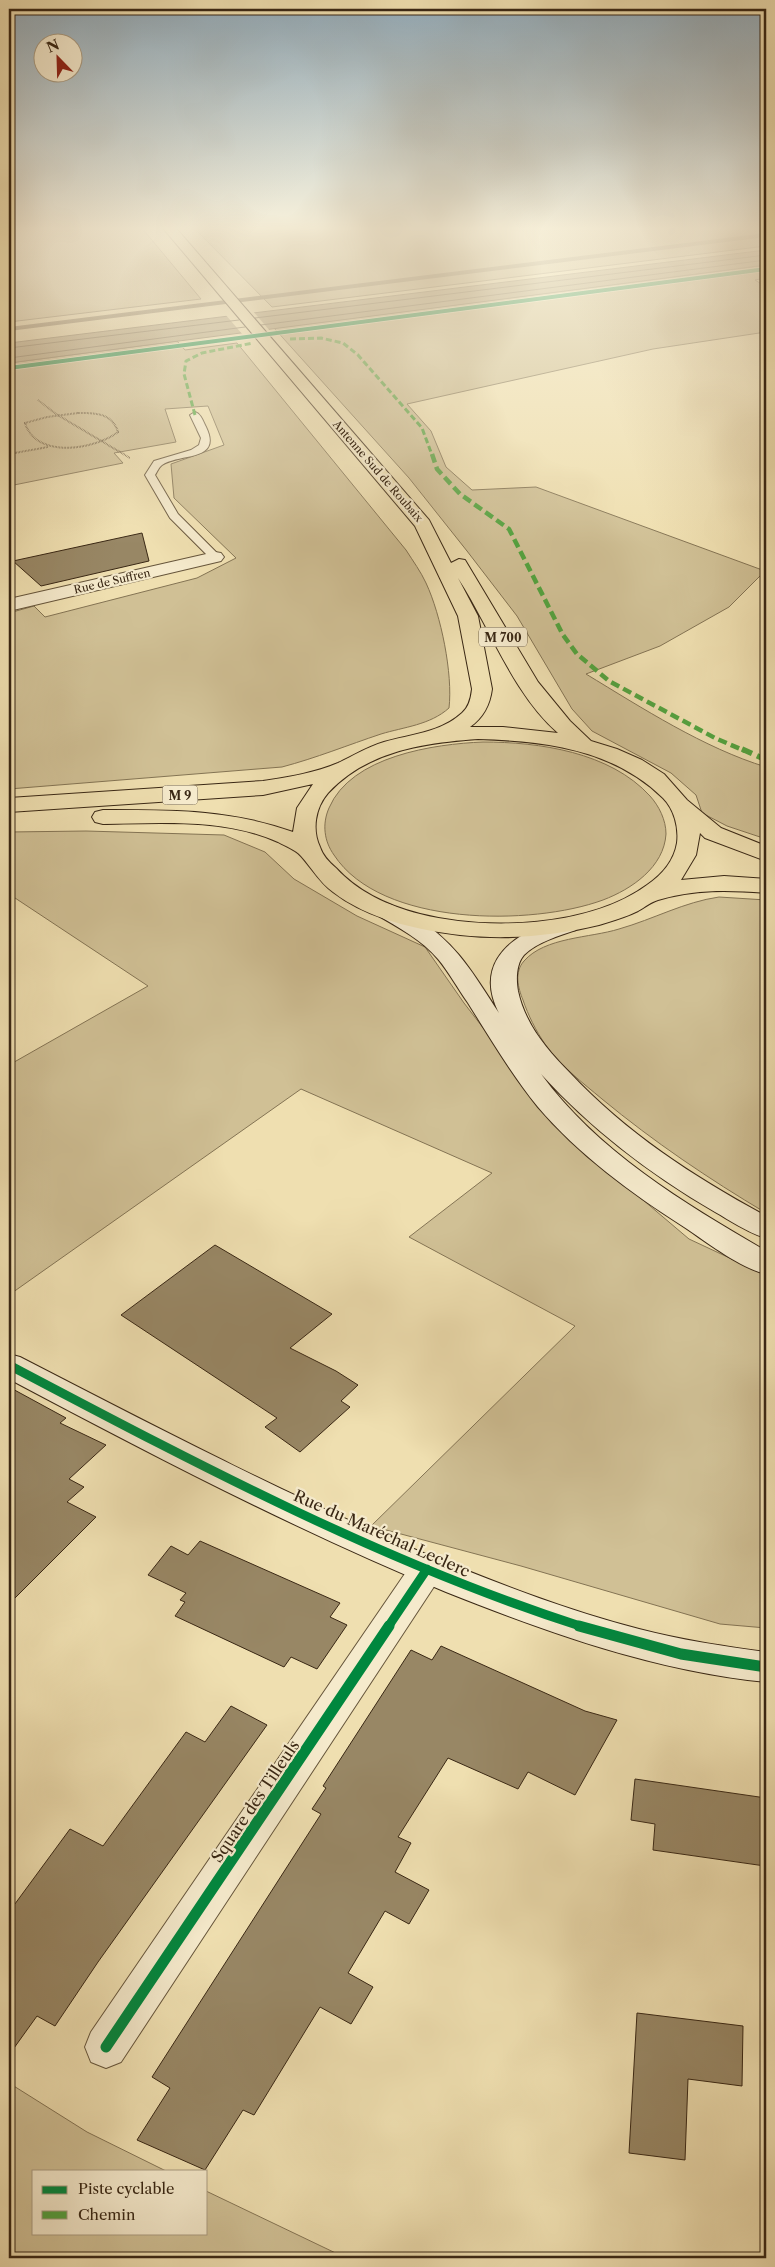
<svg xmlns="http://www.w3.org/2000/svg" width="775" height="2267" viewBox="0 0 775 2267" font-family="'Libre Caslon Text',serif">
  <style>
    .green { fill: #d0c095; stroke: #847454 }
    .water { fill: #b1a07b; stroke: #817052 }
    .pier { fill: #efdfb0 }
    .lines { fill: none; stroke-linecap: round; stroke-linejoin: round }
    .shore { stroke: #756448; stroke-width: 1 }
    .stream { fill: #817052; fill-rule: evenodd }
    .building { fill: #988765; stroke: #392714 }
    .lane-casing { stroke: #66553b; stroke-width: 2 }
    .street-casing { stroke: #66553b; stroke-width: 2 }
    .secondary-casing { stroke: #392714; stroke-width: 2 }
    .highway-casing { stroke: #392714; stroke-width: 2 }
    .path { stroke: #392714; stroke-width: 2; stroke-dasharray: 0.5 1; stroke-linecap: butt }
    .lane { fill: #f5eacc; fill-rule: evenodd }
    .street { fill: #f5eacc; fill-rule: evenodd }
    .secondary { fill: #f5eacc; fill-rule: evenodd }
    .highway { fill: #efdfb0; fill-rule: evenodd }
    .quiet-far2 { stroke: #53a33f; stroke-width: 3; stroke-dasharray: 6 3; stroke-linecap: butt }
    .quiet-far1 { stroke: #53a33f; stroke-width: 4.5; stroke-dasharray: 9 4.5; stroke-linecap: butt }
    .quiet { stroke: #53a33f; stroke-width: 5.5; stroke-dasharray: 11 5.5; stroke-linecap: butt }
    .cycleway-far2-casing { stroke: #f5eacc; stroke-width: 5.5 }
    .cycleway-far1-casing { stroke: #f5eacc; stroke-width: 12 }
    .cycleway-casing { stroke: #f5eacc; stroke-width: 14 }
    .cycleway-far2 { stroke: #00873e; stroke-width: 4 }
    .cycleway-far1 { stroke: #00873e; stroke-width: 9 }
    .cycleway { stroke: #00873e; stroke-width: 11 }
    .labels { text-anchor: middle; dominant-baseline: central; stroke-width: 4.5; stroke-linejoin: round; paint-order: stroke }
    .far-street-label { font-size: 11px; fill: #392714; stroke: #f5eacc }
    .shield { fill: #f5eacc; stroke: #71624b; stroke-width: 1 }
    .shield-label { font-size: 12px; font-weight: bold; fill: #392714 }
    .near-street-label { font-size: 16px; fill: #392714; stroke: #f5eacc }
  </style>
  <rect width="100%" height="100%" fill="#efdfb0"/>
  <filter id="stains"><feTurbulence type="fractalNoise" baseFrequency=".004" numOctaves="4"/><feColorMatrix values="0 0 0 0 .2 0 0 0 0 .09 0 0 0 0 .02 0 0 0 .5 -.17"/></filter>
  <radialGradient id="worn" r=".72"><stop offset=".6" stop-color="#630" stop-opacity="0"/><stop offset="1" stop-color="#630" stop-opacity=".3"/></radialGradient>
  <path class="green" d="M 9,227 L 141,227 L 201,299 L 9,322 Z
    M 193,227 L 766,227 L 766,246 L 272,307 Z
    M 766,265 L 766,278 L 755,280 L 766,287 L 766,332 L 653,349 L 407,404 L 431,431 L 446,467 L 472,490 L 536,487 L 765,571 L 729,607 L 660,646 L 586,674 C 642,708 704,748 766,767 L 766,839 L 727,826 L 702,813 L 696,795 L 671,773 L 592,731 L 572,709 L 517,616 L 467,551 L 409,478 L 274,328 Z
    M 177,341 L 185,350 L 237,343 L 406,550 C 413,561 421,572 426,583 C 441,615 453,674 449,708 C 430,725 404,727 381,734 C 348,745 316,758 282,767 L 9,789 L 9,613 L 34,606 L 45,617 L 197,578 L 236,558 L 174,498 L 171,464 L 224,445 L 208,406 L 165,409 L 176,442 L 114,453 L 123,463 L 9,486 L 9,363 Z
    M 483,742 C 539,742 610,752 650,796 C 659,806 666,820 666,834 C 664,867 632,889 603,900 C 532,926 381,927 334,855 C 324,841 322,824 329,808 C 351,756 434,744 483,742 Z
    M 86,831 L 224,835 L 265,852 L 294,879 L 357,916 L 425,947 L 464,1003 L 564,1133 L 689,1239 L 766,1275 L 766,1628 L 720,1624 L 521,1566 L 371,1526 L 575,1326 L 409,1237 L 492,1173 L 301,1089 L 9,1295 L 9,1065 L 148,986 L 9,894 L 9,832 Z
    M 719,897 L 766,900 L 766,1213 C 709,1179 654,1142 602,1099 C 583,1083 559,1065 545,1044 C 536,1031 528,1015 523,1000 C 518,988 514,972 524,961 C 545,937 590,938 619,929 C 654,919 684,902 719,897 Z
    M 9,2083 L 87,2132 L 166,2171 L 34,2171 L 34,2233 L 206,2233 L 206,2191 L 346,2258 L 9,2258 Z"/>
  <path class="water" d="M 766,250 L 766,265 L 9,363 L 9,343 Z"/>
  <path class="pier" d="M 252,310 L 270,331 L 243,335 L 225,314 Z"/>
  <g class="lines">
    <path class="shore" d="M 255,318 L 766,255
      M 261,325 L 766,260
      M 9,348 L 239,320
      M 9,358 L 245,327"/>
    <path class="stream" d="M 766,233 L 766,237 L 9,331 L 9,327 Z"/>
  </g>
  <path class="building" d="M 142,533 L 149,561 L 41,586 L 13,561 Z
    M 215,1245 L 332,1314 L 290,1348 L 336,1371 L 358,1385 L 341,1401 L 350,1407 L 300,1452 L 265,1427 L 277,1418 L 121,1315 Z
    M 9,1387 L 66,1418 L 60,1423 L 106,1445 L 69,1479 L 84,1487 L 67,1502 L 96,1517 L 9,1604 Z
    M 200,1541 L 340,1603 L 330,1617 L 347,1625 L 317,1669 L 291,1657 L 284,1667 L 175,1616 L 185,1602 L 180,1600 L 186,1593 L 148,1575 L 171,1546 L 188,1555 Z
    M 441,1646 L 585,1711 L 617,1720 L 575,1795 L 528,1772 L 518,1789 L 448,1758 L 398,1837 L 411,1843 L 395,1872 L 429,1890 L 409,1924 L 385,1911 L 348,1973 L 373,1987 L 351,2024 L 320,2007 L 254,2115 L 243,2110 L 205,2170 L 137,2140 L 170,2088 L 152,2077 L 321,1814 L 312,1809 L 326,1788 L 323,1786 L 411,1650 L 432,1660 Z
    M 231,1706 L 267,1725 L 98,1962 L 55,2026 L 37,2016 L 9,2055 L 9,1912 L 70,1829 L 103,1846 L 186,1732 L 205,1742 Z
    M 635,1779 L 766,1798 L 765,1866 L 653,1850 L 655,1824 L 631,1820 Z
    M 637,2013 L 743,2026 L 742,2086 L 688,2079 L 685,2160 L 629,2153 Z"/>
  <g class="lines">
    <defs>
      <path id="lane" d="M 195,412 C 201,414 203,421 206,427 C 223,462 179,453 162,465 C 159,467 157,472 155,475 L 178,514 L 221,557 L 215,560 L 211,559 L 170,518 L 145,475 L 154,461 L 191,450 L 199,445 L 201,438 L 190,415 Z"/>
      <path id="street" d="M 215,552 L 221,553 L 224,557 L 221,561 L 9,611 L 9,599 Z
        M 427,1555 L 439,1559 L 444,1569 L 439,1579 L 121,2062 L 106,2068 L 91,2062 L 85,2047 L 91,2032 L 415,1559 Z"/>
      <path id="secondary" d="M 385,903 C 396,906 406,912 416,918 C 457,943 474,975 499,1013 C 477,970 502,941 542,926 C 553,922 563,917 576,920 L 579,925 L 576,930 C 559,936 537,942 524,955 C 516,964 516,980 518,991 C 525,1024 547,1050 570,1073 C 626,1133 694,1177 766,1216 L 766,1238 C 748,1233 731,1221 715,1212 C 650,1174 592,1130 541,1074 C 598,1152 684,1203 766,1251 L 766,1274 C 740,1268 708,1243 684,1227 C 631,1193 579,1155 538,1107 C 512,1075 490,1038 468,1003 C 458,989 449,972 438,959 C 422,940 398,927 377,915 L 373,910 L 377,905 Z
        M 9,1354 L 20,1357 C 152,1425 284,1494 421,1552 C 492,1581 564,1610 639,1629 C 681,1640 723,1646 766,1652 L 766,1682 C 655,1671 549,1633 446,1592 C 296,1530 152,1455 9,1379 Z"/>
      <path id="highway" d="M 162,227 L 175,227 L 429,520 L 451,563 L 459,559 L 465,560 L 538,682 L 570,721 L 591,741 L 617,749 L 642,760 L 664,774 L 687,800 L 721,828 L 766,846 L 766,861 L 705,838 L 700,833 L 696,855 L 681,880 L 724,876 L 766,879 L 766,893 C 729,890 695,889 658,900 C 651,902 645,907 638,911 C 626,917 612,921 599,925 C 555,936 506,940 460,935 C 417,930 368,919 333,892 C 320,883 311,867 301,856 C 296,850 285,846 278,842 C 225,818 160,823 103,824 L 95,822 L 92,817 L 95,812 L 103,810 C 170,810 229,809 293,832 L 297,808 L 313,784 L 263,795 L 9,812 L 9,798 L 263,781 C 288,777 315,773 338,763 C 353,756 367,747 384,742 C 411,734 440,733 462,713 C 469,707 471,698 472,689 L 458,616 L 415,526 ZM 458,578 C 490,627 513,694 558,733 L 503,727 L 470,727 C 483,718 490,705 492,689 L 478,616 ZM 478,739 C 545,741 613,749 663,798 C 674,809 679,827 677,843 C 674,861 662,875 647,885 C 590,927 487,931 420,914 C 388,906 358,892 336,868 C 329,862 323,856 320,847 C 312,830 315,808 328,793 C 367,751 423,743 478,739 Z"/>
    </defs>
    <use href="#lane" class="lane-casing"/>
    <use href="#street" class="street-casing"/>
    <use href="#secondary" class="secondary-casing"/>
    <use href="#highway" class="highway-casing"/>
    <path class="path" d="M 38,400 L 56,414 L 130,458
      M 78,413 C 96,413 112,413 118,432 C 94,450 36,459 25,423 L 47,417 Z
      M 9,454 L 48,447"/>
    <use href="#lane" class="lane"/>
    <use href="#street" class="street"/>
    <use href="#secondary" class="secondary"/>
    <use href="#highway" class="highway"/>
    <path class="quiet-far2" d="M 290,339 L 321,338 L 343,343 L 358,355 L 422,428 L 432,455
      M 195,415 L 184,374 L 186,361 L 202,353 L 253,343"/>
    <path class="quiet-far1" d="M 432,454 L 437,469 L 460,494 L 509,529 L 563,635 L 577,654 L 609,681 L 715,738 L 745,751"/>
    <path class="quiet" d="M 742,749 L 766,760"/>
    <defs>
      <path id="cycleway-far2" d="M 9,368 L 766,269"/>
      <path id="cycleway-far1" d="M 9,1365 C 195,1463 383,1563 583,1627
        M 388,1627 L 427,1569"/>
      <path id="cycleway" d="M 579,1626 L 681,1654 L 766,1667
        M 106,2047 L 389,1626"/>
    </defs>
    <use href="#cycleway-far2" class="cycleway-far2-casing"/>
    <use href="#cycleway-far1" class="cycleway-far1-casing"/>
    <use href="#cycleway" class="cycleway-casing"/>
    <use href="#cycleway-far2" class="cycleway-far2"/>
    <use href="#cycleway-far1" class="cycleway-far1"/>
    <use href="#cycleway" class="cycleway"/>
  </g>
  <linearGradient id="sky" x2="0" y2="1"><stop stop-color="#92acbc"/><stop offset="0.42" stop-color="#f8f1db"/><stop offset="1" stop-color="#f8f1db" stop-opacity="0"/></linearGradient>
  <rect width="775" height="544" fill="url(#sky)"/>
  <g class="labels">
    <g class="far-street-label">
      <text transform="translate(378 471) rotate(49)">Antenne Sud de Roubaix</text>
      <text transform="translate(112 581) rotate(-13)">Rue de Suffren</text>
    </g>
    <g class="shield">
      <rect x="479" y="627.5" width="48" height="19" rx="4"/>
      <rect x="162.5" y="785.5" width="35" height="19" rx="4"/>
    </g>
    <g class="shield-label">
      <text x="503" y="637">M 700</text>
      <text x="180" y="795">M 9</text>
    </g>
    <g class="near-street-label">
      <text transform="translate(382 1533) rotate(24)">Rue du Maréchal Leclerc</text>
      <text transform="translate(255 1801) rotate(-56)">Square des Tilleuls</text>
    </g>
  </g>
  <rect width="775" height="2267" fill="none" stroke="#efdfb0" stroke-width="30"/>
  <rect x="10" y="10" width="755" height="2247" fill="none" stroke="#392714" stroke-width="2.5"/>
  <rect x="15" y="15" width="745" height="2237" fill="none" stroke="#392714"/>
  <rect x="32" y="2170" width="175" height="65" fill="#f5eacc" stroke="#aa9c82"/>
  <rect x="42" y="2186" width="25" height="8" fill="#00873e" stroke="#aa9c82"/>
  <text x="78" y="2194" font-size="15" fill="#392714">Piste cyclable</text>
  <rect x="42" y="2211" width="25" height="8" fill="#53a33f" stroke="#aa9c82"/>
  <text x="78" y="2220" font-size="15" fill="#392714">Chemin</text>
  <g transform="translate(58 58) rotate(337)"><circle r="24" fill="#f5eacc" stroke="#aa9c82"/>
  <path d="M0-4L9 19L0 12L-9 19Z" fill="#8f2418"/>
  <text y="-8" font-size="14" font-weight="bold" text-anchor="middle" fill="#392714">N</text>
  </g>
  <rect width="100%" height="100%" filter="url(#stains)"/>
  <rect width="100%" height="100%" fill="url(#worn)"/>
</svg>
